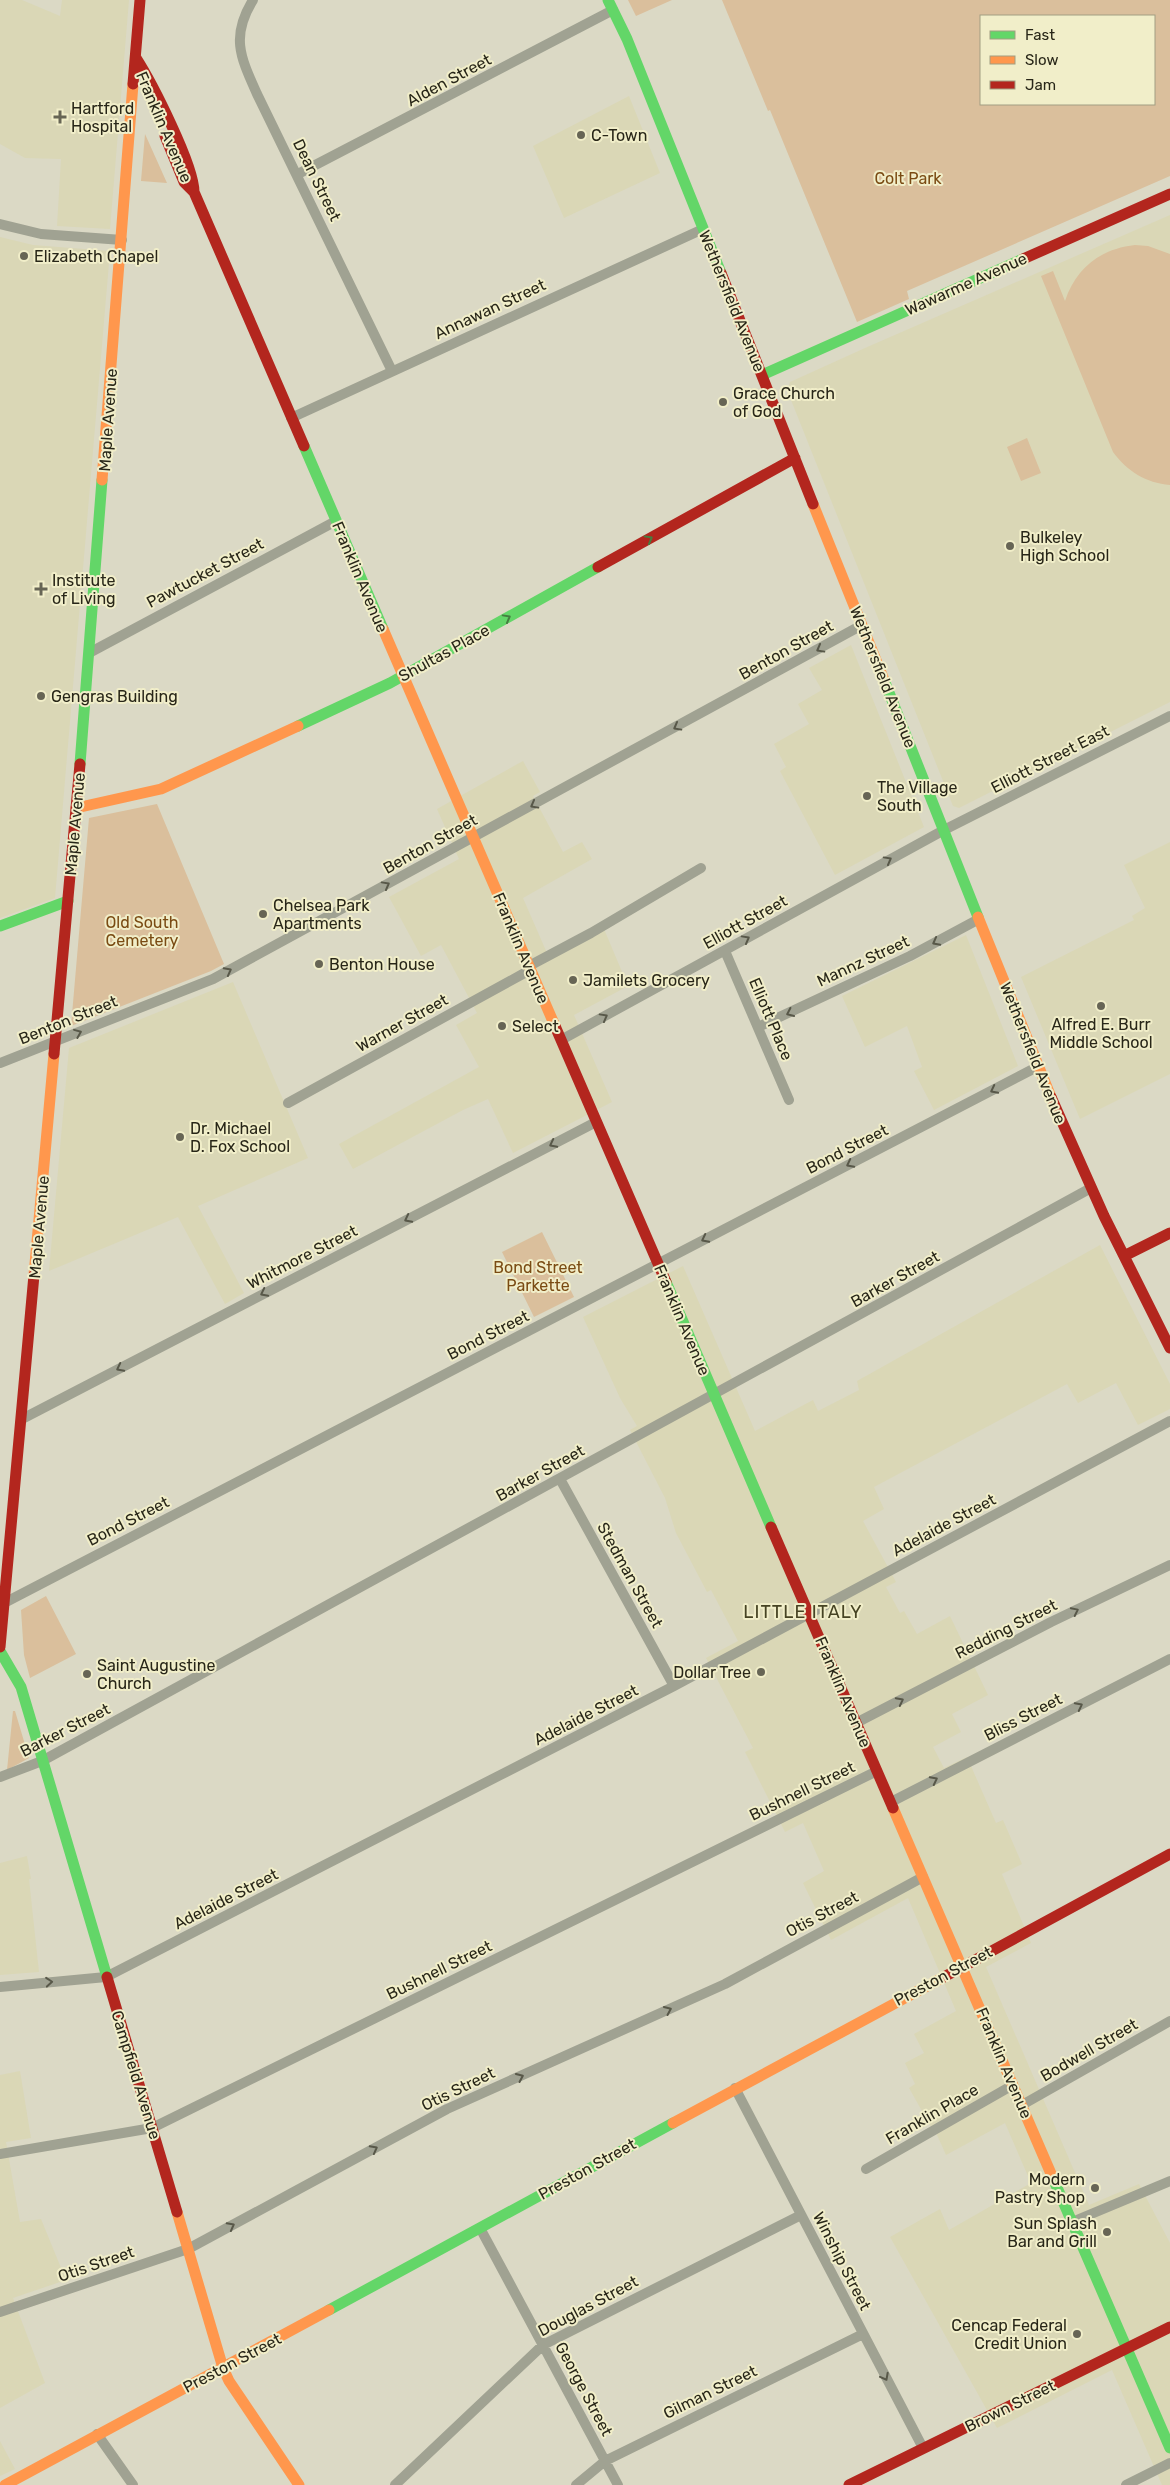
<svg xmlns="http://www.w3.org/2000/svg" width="1170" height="2485" viewBox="0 0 1170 2485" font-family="Rubik,sans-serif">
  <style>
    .built { fill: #dad7b6 }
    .green { fill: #dabf9c; fill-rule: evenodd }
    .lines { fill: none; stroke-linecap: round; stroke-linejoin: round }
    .street { stroke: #a0a292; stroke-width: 10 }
    .fast { stroke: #63d668; stroke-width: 11 }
    .slow { stroke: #ff974d; stroke-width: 11 }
    .jam { stroke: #b3261e; stroke-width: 11 }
    .oneway { stroke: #467e40 }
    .oneway2 { stroke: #585849 }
    .poi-dot { fill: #676555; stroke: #f1eec9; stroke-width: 2 }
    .labels { text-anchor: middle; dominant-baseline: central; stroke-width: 4; stroke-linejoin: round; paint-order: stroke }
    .street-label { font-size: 16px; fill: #282618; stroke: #f1eec9 }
    .poi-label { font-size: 16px; fill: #282618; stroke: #f1eec9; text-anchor: start }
    .park-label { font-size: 16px; fill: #7a4b13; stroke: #f1eec9 }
    .neighbourhood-label { font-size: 18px; letter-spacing: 1px; fill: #464323; stroke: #f1eec9 }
  </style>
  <rect width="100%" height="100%" fill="#dbd9c5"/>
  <path class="built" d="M 0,0 L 22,0 L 60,16 L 62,0 L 129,0 L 110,229 L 57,226 L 61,159 L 25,158 L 0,144 Z
    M 629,96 L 660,173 L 564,218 L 533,146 Z
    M 1170,215 L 1170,702 L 959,808 L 953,806 L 787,390 L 790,382 L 865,348 Z
    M 0,237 L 33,245 L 110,251 L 55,898 L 0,918 Z
    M 851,645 L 924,827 L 835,875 L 780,771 L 786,767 L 774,744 L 809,724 L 798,704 L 822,690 L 809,668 Z
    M 523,761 L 540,792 L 533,796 L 563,852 L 582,842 L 592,859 L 523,898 L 550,960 L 604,929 L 628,986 L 574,1015 L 612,1102 L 513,1153 L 488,1099 L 463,1110 L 353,1169 L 339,1144 L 479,1067 L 456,1025 L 477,1013 L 441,945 L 421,956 L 389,897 L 459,859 L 437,809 Z
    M 1170,842 L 1170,1074 L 1080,1119 L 1021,977 L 1134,920 L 1132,916 L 1145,908 L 1124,865 Z
    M 966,935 L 1018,1066 L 934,1110 L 914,1071 L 922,1067 L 907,1026 L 865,1047 L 842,996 Z
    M 233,982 L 308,1158 L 198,1206 L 244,1293 L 225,1304 L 178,1217 L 49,1271 L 69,1048 Z
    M 1100,1245 L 1170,1384 L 1170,1409 L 1138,1425 L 1116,1383 L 1078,1403 L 1067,1384 L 874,1487 L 884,1509 L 863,1521 L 896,1582 L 886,1587 L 900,1613 L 904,1611 L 917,1634 L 950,1616 L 988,1695 L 952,1714 L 961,1732 L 933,1747 L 944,1768 L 967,1757 L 996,1823 L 1003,1820 L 1022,1864 L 1002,1874 L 1031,1943 L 986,1967 L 1089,2205 L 1139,2184 L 1170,2243 L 1170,2485 L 1162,2485 L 1112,2370 L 997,2428 L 890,2237 L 940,2209 L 949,2230 L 1031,2183 L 1005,2123 L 946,2155 L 933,2126 L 931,2127 L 909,2088 L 915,2084 L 905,2063 L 924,2053 L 914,2034 L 956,2011 L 908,1898 L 831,1940 L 803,1883 L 824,1871 L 803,1823 L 785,1832 L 745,1752 L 753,1748 L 706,1658 L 738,1641 L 711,1590 L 707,1592 L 676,1533 L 665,1498 L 630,1430 L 637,1426 L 620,1398 L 583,1317 L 683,1266 L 755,1431 L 813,1400 L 818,1411 L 859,1390 L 857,1381 Z
    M 27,1856 L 31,1879 L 29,1879 L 39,1972 L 0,1975 L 0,1863 Z
    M 20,2071 L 31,2138 L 6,2142 L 20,2222 L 41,2219 L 66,2280 L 13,2298 L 45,2383 L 0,2408 L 0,2075 Z
    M 0,2441 L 15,2469 L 0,2476 Z"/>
  <path class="green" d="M 628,0 L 672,0 L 636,16 Z
    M 722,0 L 1170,0 L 1170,176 L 907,291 L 909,299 L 857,322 L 770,110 L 768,111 ZM 1154,16 L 1154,104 L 981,104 L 981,16 Z
    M 145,134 L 167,183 L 141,181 Z
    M 1135,245 L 1148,246 L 1170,254 L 1170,485 C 1146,483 1127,471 1113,452 L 1041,276 L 1053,271 L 1065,301 C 1076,268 1100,249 1135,245 Z
    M 1027,438 L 1041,473 L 1021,481 L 1007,447 Z
    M 157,804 L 224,964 L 211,971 L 71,1026 L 89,818 Z
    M 542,1232 L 574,1297 L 534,1317 L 502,1252 Z
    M 46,1596 L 76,1654 L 30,1678 L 24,1655 L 21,1610 Z
    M 13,1711 L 15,1711 L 29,1758 L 7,1770 Z"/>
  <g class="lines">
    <path class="street" d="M 253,0 C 230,37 241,58 257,94 L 392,371
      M 298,174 L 613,10
      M 0,224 L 41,234 L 122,240
      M 291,418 L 703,229
      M 89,653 L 336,521
      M 725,951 L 789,1100
      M 529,966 L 591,933 L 701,868
      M 758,1027 L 910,956 L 979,919
      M 561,1040 L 944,830 L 1170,716
      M 0,1063 L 213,979 L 862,625
      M 288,1103 L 530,970
      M 22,1419 L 596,1122
      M 560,1479 L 674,1686
      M 6,1602 L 1037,1067
      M 856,1723 L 1051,1622 L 1170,1565
      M 0,1777 L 42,1761 L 1091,1188
      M 891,1802 L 1170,1659
      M 0,1987 L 106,1977 L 674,1686 L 1170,1421
      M 735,2088 L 923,2448
      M 1022,2105 L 1170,2021
      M 0,2154 L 152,2128 L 877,1771
      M 866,2169 L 1013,2085
      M 1072,2222 L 1170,2181
      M 480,2228 L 618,2485
      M 0,2312 L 188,2249 L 447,2109 L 725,1984 L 923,1877
      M 97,2434 L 133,2485
      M 395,2485 L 543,2345 L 801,2215
      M 576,2485 L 605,2461 L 863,2334
      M 1126,2485 L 1170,2463"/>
    <path class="fast" d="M 608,0 L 627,39 L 721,273
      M 762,375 L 1023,259
      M 304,446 L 383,629
      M 884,680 L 978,917
      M 298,726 L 390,683 L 598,567
      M 80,764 L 102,480
      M 0,926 L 68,901
      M 666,1282 L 771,1527
      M 0,1651 L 21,1687 L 107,1977
      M 1052,2176 L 1170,2448
      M 329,2310 L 673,2123"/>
    <path class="slow" d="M 102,480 L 133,84
      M 813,504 L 884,680
      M 383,629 L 555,1026
      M 76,808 L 161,789 L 298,726
      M 978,917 L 1051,1097
      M 34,1275 L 54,1054
      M 893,1808 L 1052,2176
      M 673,2123 L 942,1978
      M 177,2212 L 223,2368 L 229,2381 L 299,2485
      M 5,2485 L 329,2310"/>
    <path class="jam" d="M 136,58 C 152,83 194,165 194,192 L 304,446
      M 133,84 L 140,0
      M 165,136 L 184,182 L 194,192
      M 1023,259 L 1170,194
      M 721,273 L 813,504
      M 598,567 L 795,458
      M 555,1026 L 666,1282
      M 54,1054 L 80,764
      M 1051,1097 L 1104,1216 L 1170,1348
      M 1124,1256 L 1170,1233
      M 771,1527 L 893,1808
      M 0,1647 L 34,1275
      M 107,1977 L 177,2212
      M 942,1978 L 1170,1854
      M 849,2485 L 1170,2327"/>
  </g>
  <defs><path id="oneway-chevron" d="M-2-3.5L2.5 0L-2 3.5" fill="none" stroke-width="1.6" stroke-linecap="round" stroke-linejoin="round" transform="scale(1.25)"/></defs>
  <g class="oneway">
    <use href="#oneway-chevron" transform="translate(649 539) rotate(-29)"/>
    <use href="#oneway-chevron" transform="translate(507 618) rotate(-29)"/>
  </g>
  <g class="oneway2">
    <use href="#oneway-chevron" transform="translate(820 649) rotate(151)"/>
    <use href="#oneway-chevron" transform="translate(677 727) rotate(151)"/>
    <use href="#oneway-chevron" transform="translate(534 805) rotate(151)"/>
    <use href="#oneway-chevron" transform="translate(888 860) rotate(-29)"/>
    <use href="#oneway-chevron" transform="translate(386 885) rotate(-29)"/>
    <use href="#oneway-chevron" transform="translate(746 939) rotate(-29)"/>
    <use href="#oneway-chevron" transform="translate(936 942) rotate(152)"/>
    <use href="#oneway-chevron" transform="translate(228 971) rotate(-28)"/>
    <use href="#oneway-chevron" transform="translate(790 1013) rotate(155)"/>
    <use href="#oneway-chevron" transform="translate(604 1017) rotate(-29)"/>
    <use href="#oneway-chevron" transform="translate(78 1033) rotate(-22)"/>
    <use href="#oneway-chevron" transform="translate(994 1090) rotate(153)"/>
    <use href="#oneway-chevron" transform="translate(553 1144) rotate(153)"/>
    <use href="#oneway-chevron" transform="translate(850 1164) rotate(153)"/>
    <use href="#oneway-chevron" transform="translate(408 1219) rotate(153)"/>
    <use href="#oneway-chevron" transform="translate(705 1239) rotate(153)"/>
    <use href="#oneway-chevron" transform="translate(264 1293) rotate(153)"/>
    <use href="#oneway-chevron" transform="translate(120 1368) rotate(153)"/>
    <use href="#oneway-chevron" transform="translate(1075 1611) rotate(-26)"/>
    <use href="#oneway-chevron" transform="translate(900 1701) rotate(-27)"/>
    <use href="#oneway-chevron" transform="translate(1079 1706) rotate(-27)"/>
    <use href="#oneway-chevron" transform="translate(934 1780) rotate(-27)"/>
    <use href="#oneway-chevron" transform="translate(49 1982) rotate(-5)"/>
    <use href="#oneway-chevron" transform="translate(668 2010) rotate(-24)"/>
    <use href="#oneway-chevron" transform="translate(520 2077) rotate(-24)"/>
    <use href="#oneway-chevron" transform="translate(374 2149) rotate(-28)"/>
    <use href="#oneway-chevron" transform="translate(231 2226) rotate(-28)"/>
    <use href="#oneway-chevron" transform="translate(885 2377) rotate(62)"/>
  </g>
  <g class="poi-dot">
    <path d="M57.5 109.5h5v5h5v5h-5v5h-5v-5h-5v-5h5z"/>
    <circle cx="581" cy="135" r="5"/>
    <circle cx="24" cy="256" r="5"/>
    <circle cx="723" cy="402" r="5"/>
    <circle cx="1010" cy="546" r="5"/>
    <path d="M38.5 581.5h5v5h5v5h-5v5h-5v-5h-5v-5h5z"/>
    <circle cx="41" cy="696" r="5"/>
    <circle cx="867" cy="796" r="5"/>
    <circle cx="263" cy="914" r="5"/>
    <circle cx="319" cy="964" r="5"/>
    <circle cx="573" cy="980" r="5"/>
    <circle cx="1101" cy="1006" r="5"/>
    <circle cx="502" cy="1026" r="5"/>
    <circle cx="180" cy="1137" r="5"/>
    <circle cx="761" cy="1672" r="5"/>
    <circle cx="87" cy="1674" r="5"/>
    <circle cx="1095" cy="2188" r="5"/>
    <circle cx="1107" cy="2232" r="5"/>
    <circle cx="1077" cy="2334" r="5"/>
  </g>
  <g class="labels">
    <g class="street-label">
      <text transform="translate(449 80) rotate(-28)">Alden Street</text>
      <text transform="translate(164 127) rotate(67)">Franklin Avenue</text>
      <text transform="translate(317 180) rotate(64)">Dean Street</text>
      <text transform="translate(966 284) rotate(-24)">Wawarme Avenue</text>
      <text transform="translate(732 301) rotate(68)">Wethersfield Avenue</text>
      <text transform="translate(490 309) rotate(-25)">Annawan Street</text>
      <text transform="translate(108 420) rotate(-86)">Maple Avenue</text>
      <text transform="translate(205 573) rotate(-28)">Pawtucket Street</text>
      <text transform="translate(360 577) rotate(67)">Franklin Avenue</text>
      <text transform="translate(786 650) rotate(-29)">Benton Street</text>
      <text transform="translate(444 653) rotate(-29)">Shultas Place</text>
      <text transform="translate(883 677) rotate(68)">Wethersfield Avenue</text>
      <text transform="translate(1050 759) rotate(-27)">Elliott Street East</text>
      <text transform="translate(75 824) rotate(-85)">Maple Avenue</text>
      <text transform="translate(430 844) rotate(-29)">Benton Street</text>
      <text transform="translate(745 922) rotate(-29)">Elliott Street</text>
      <text transform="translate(521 948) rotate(67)">Franklin Avenue</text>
      <text transform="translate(863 961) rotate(-25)">Mannz Street</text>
      <text transform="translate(771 1019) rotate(67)">Elliott Place</text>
      <text transform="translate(68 1020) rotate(-22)">Benton Street</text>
      <text transform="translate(402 1023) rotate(-29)">Warner Street</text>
      <text transform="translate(1033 1053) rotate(68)">Wethersfield Avenue</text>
      <text transform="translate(847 1149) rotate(-27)">Bond Street</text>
      <text transform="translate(39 1227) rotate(-85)">Maple Avenue</text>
      <text transform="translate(302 1257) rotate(-27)">Whitmore Street</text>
      <text transform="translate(895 1279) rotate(-29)">Barker Street</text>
      <text transform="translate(682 1320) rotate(67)">Franklin Avenue</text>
      <text transform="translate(488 1335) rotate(-27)">Bond Street</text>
      <text transform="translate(540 1473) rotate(-29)">Barker Street</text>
      <text transform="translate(128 1521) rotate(-27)">Bond Street</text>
      <text transform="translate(944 1525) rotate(-28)">Adelaide Street</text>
      <text transform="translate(630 1575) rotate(61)">Stedman Street</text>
      <text transform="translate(1006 1629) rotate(-27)">Redding Street</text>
      <text transform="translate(843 1692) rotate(67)">Franklin Avenue</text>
      <text transform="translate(586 1715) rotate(-27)">Adelaide Street</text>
      <text transform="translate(1023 1717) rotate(-27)">Bliss Street</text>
      <text transform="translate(65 1730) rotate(-27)">Barker Street</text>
      <text transform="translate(802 1791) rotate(-26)">Bushnell Street</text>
      <text transform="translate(226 1899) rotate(-27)">Adelaide Street</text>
      <text transform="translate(822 1914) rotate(-28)">Otis Street</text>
      <text transform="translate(439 1970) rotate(-26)">Bushnell Street</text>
      <text transform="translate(943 1976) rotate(-28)">Preston Street</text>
      <text transform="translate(1089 2050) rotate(-30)">Bodwell Street</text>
      <text transform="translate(1004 2063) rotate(67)">Franklin Avenue</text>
      <text transform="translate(136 2075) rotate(73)">Campfield Avenue</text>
      <text transform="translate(458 2089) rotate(-26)">Otis Street</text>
      <text transform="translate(932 2114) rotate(-30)">Franklin Place</text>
      <text transform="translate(587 2169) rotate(-29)">Preston Street</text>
      <text transform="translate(842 2261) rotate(63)">Winship Street</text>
      <text transform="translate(96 2264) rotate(-19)">Otis Street</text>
      <text transform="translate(588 2306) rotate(-28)">Douglas Street</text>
      <text transform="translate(232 2363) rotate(-28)">Preston Street</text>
      <text transform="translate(584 2389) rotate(62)">George Street</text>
      <text transform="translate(710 2392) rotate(-26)">Gilman Street</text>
      <text transform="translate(1010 2406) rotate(-26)">Brown Street</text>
    </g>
    <g class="poi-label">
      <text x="71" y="108">Hartford<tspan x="71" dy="18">Hospital</tspan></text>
      <text x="591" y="135">C-Town</text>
      <text x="34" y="256">Elizabeth Chapel</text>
      <text x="733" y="393">Grace Church<tspan x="733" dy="18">of God</tspan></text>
      <text x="1020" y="537">Bulkeley<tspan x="1020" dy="18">High School</tspan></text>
      <text x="52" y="580">Institute<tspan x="52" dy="18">of Living</tspan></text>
      <text x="51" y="696">Gengras Building</text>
      <text x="877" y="787">The Village<tspan x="877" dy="18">South</tspan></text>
      <text x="273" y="905">Chelsea Park<tspan x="273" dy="18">Apartments</tspan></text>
      <text x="329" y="964">Benton House</text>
      <text x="583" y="980">Jamilets Grocery</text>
      <text x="1101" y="1024" text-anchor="middle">Alfred E. Burr<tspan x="1101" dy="18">Middle School</tspan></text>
      <text x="512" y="1026">Select</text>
      <text x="190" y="1128">Dr. Michael<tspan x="190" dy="18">D. Fox School</tspan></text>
      <text x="97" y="1665">Saint Augustine<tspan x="97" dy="18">Church</tspan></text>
      <text x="751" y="1672" text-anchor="end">Dollar Tree</text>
      <text x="1085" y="2179" text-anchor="end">Modern<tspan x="1085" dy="18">Pastry Shop</tspan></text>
      <text x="1097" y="2223" text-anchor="end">Sun Splash<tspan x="1097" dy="18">Bar and Grill</tspan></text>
      <text x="1067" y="2325" text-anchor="end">Cencap Federal<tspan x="1067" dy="18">Credit Union</tspan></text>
    </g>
    <g class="park-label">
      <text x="908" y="178">Colt Park</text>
      <text x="142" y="922">Old South<tspan x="142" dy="18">Cemetery</tspan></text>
      <text x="538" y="1267">Bond Street<tspan x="538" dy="18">Parkette</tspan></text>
    </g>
    <g class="neighbourhood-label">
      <text x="803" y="1612">LITTLE ITALY</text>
    </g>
  </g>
  <rect x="980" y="15" width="175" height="90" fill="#f1eec9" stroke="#a19e82"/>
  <rect x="990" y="31" width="25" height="8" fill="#63d668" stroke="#a19e82"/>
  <text x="1025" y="40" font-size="15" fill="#282618">Fast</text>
  <rect x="990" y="56" width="25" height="8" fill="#ff974d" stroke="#a19e82"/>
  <text x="1025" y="65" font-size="15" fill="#282618">Slow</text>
  <rect x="990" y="81" width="25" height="8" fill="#b3261e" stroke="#a19e82"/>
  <text x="1025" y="90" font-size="15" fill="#282618">Jam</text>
</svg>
